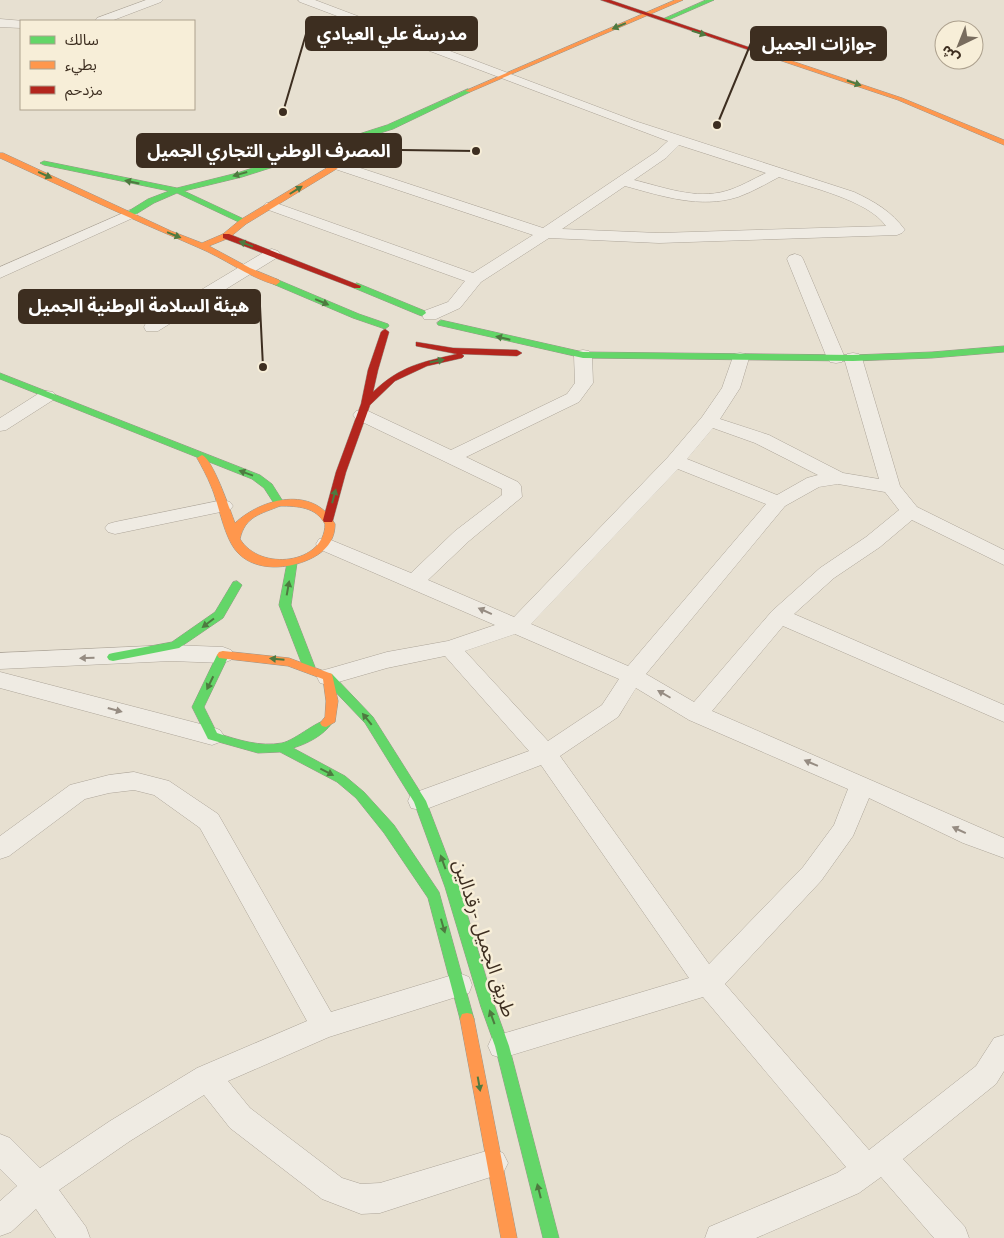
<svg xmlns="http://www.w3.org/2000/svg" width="1004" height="1238" viewBox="0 0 1004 1238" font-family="'Source Serif 4','Noto Sans Arabic',serif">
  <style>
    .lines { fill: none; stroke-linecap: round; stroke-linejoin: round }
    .street-casing { stroke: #ada599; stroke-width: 1 }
    .fast-casing { stroke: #9c958a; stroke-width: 1 }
    .slow-casing { stroke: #9c958a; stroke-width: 1 }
    .jam-casing { stroke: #9c958a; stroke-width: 1 }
    .street { fill: #efebe3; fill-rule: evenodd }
    .fast { fill: #63d668; fill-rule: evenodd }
    .slow { fill: #ff974d; fill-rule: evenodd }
    .jam { fill: #b3261e; fill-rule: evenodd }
    .oneway { fill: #4e7a40 }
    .oneway2 { fill: #968c82 }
    .labels { text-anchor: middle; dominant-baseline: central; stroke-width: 5; stroke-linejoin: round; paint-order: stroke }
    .near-street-label { font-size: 19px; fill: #3d2e20; stroke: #f7eed8 }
    .leader { fill: none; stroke: #3d2e20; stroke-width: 2 }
    .callout-dot { fill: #3d2e20; stroke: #f7eed8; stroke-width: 2 }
    .callout { fill: #3d2e20; stroke: #3d2e20; stroke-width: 2 }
    .callout-label { font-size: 18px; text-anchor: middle; font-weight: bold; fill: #fff }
  </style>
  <rect width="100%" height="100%" fill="#e7e0d1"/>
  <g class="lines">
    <defs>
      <path id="street" d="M 146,0 L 163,0 L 161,2 L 111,21 L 95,21 L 97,18 Z
        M 298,0 L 315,0 L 635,121 L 854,192 C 875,202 891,211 905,230 L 902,233 L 897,235 L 659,243 L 549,238 L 481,282 L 460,308 L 436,319 L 424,319 L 422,315 L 424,311 L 448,302 L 465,281 L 266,209 L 264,206 L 266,203 L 276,203 L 473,273 L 533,235 L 332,168 L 330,165 L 332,162 L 342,162 L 543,228 L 656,152 L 668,141 L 300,2 ZM 679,145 L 766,173 C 753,179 740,187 726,191 C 696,200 663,187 634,180 L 666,158 ZM 779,177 C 809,187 868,200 886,226 L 659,233 L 562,229 L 625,186 C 662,196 700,209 738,197 C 752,192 766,184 779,177 Z
        M 0,19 L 24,21 L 21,21 L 21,28 L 0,27 Z
        M 130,210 L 135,211 L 137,214 L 135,217 L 0,278 L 0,267 Z
        M 272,249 L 278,251 L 280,254 L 278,257 L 158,331 L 146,331 L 144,327 L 146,323 L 266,251 Z
        M 795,254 L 801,256 L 803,259 L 845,358 L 847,354 L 853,353 L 859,354 L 862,358 L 900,486 L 917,507 L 1004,550 L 1004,565 L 912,520 L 880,547 L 834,578 L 794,614 L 1004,705 L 1004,722 L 783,626 L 712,711 L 1004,838 L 1004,858 L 963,843 L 869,798 L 853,836 L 821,881 L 725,984 L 869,1150 L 976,1066 L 994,1038 L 1004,1035 L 1004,1071 L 996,1084 L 903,1159 L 965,1227 L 969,1238 L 934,1238 L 881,1177 L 859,1193 L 756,1238 L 705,1238 L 709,1227 L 837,1173 L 846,1167 L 703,997 L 502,1058 L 492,1055 L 488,1046 L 492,1037 L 689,978 L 541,765 L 429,808 L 420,810 L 411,808 L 408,801 L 411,794 L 529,751 L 445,656 L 387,668 L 328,685 L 320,683 L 317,677 L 320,671 L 328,669 L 387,652 L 448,641 L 495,625 L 319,549 L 316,544 L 319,539 L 326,538 L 411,573 L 455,531 L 502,495 L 502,489 L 356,419 L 353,415 L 356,411 L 362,410 L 368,411 L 451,450 L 567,394 L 575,383 L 574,355 L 577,351 L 583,350 L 589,351 L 592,355 L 593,383 L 579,402 L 466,457 L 518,482 L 521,486 L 522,497 L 469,541 L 428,580 L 514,617 L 668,457 L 702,417 L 722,388 L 734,354 L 740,353 L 746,354 L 749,358 L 740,388 L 720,419 L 769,435 L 843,473 L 879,479 L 844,358 L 842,362 L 836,363 L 830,362 L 827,358 L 787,259 L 789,256 ZM 713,428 L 755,443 L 818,475 L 807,478 L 777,495 L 687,459 ZM 678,469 L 766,504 L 628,666 L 531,624 ZM 838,484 L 885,492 L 899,510 L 866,537 L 820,568 L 772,611 L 694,702 L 646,674 L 785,506 L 819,487 ZM 515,634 L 619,679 L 602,705 L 548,741 L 465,651 ZM 636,688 L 689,720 L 848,789 L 834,825 L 803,867 L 709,964 L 560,756 L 618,717 Z
        M 47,391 L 53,392 L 56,396 L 53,400 L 6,430 L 0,431 L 0,418 L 41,392 Z
        M 223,500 L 230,502 L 233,506 L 230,510 L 115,534 L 108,532 L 105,528 L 108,524 L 115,522 Z
        M 171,645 L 223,647 L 231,650 L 234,655 L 231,660 L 223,663 L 171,661 L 0,669 L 0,653 Z
        M 0,672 L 212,727 L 220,730 L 224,736 L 220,742 L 212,745 L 0,688 Z
        M 134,772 L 169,781 L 218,814 L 331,1012 L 459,973 L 469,977 L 472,985 L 469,993 L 329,1037 L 228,1081 L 250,1108 L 342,1178 L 361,1184 L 380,1183 L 493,1149 L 503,1153 L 508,1163 L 503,1173 L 380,1213 L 361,1214 L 322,1199 L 230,1128 L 204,1095 L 130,1141 L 59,1190 L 86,1227 L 90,1238 L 56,1238 L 36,1209 L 11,1232 L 0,1236 L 0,1201 L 17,1186 L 0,1169 L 0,1134 L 10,1138 L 40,1168 L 110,1121 L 197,1068 L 307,1021 L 200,828 L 154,795 L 134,790 L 109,793 L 85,799 L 9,856 L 0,859 L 0,836 L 70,785 L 109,775 Z"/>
      <path id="fast" d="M 706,0 L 714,0 L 666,21 L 661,20 Z
        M 468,89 L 471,91 L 470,92 L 393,129 L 242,177 L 184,191 L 246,220 L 247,222 L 243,224 L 177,193 L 154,203 L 133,216 L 127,216 L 127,212 L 148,199 L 169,191 L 44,165 L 40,163 L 44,161 L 177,188 L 237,173 L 387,125 Z
        M 276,279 L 359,314 L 388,324 L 389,326 L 385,329 L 353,318 L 273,284 L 272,282 Z
        M 357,283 L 425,311 L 426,313 L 422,316 L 419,315 L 354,288 L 353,286 Z
        M 441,320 L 583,352 L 853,355 L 932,352 L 1004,346 L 1004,352 L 932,358 L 853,361 L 583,358 L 438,325 L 437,323 Z
        M 0,373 L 260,475 L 272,484 L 284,503 L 283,505 L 275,505 L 264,488 L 252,479 L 0,379 Z
        M 292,559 L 297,563 L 291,605 L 315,667 L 309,671 L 303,667 L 279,605 L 287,563 Z
        M 237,581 L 242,585 L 223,618 L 179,648 L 113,661 L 109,660 L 107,657 L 109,654 L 113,653 L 172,642 L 215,612 L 233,582 Z
        M 223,651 L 229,655 L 204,707 L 217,733 C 238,740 260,747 282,743 C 296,740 321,717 330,720 L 332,723 C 324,735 307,744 293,748 L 345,776 L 364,792 L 394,825 L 439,892 L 474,1019 L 472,1024 L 467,1025 L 462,1024 L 460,1019 L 428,898 L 384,833 L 356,798 L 337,782 L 280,752 L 258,753 L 208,739 L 192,707 L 217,655 Z
        M 328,673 L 332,674 L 373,717 L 426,801 L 459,887 L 495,1007 L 509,1046 L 559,1238 L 543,1238 L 495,1046 L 481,1007 L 445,887 L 414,802 L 365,723 L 324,680 L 322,677 L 324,674 Z"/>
      <path id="slow" d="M 675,0 L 683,0 L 470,92 L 465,91 Z
        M 755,50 L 759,50 L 902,98 L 1004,140 L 1004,145 L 898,100 L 755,52 Z
        M 367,144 L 374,146 L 246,224 L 229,238 L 209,246 L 250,268 L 279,280 L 280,282 L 276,285 C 248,277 224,258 197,247 C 131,219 65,188 0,158 L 0,153 L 3,153 L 171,231 L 202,243 L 223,234 L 240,220 Z
        M 202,455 C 213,459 230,510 235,523 C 262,498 313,485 335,524 C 335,541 325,552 310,559 C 289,569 256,572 238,553 C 224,539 219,504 211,486 C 207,476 202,467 197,458 ZM 280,506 C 298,506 316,507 325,524 C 325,564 260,572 240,539 C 245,516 261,514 280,506 Z
        M 223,651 L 289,658 L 332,674 L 338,701 L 335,722 L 326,727 L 322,726 L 320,723 L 325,717 L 326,701 L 323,679 L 288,666 L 219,658 L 217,655 L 219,652 Z
        M 467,1013 L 472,1014 L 474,1019 L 517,1238 L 501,1238 L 460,1019 L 462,1014 Z"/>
      <path id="jam" d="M 601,0 L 610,0 L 760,51 L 755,52 Z
        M 223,234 L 229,234 L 361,286 L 360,288 L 354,288 L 223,238 Z
        M 385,329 L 389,332 L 378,370 L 373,392 C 400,366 422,362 457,354 L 416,346 L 416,342 L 453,348 L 517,350 L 522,353 L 517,356 L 462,354 L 464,356 L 462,358 L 427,366 L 395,381 L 370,405 L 346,472 L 333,520 L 332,522 L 324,522 L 323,520 L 336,472 L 361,404 L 368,370 L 381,332 Z"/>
    </defs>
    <use href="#street" class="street-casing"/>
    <use href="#fast" class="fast-casing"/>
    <use href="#slow" class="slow-casing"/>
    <use href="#jam" class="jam-casing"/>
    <use href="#street" class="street"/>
    <use href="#fast" class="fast"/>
    <use href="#slow" class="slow"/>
    <use href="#jam" class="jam"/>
  </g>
  <defs><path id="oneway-solid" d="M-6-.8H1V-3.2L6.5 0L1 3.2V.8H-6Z" transform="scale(1.25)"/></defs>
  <g class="oneway">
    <use href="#oneway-solid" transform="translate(619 26) rotate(157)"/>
    <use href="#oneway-solid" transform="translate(699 33) rotate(18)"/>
    <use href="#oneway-solid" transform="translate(854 83) rotate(19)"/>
    <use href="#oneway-solid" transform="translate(240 174) rotate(164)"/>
    <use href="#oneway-solid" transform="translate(45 175) rotate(24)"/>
    <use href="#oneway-solid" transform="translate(132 182) rotate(-168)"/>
    <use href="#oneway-solid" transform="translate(296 190) rotate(-32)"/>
    <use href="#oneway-solid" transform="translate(174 235) rotate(22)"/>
    <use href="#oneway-solid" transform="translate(246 244) rotate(-159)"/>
    <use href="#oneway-solid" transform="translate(322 302) rotate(23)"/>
    <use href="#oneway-solid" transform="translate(503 338) rotate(-167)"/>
    <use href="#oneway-solid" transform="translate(437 361) rotate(-12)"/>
    <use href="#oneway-solid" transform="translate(246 473) rotate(-160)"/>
    <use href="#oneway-solid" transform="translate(334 496) rotate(-75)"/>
    <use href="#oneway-solid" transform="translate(288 588) rotate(-80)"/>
    <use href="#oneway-solid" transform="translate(208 623) rotate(143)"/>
    <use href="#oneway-solid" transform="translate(277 659) rotate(-175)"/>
    <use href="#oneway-solid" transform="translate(210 683) rotate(116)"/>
    <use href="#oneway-solid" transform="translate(367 719) rotate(-129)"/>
    <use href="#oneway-solid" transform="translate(327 772) rotate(27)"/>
    <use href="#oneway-solid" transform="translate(443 862) rotate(-110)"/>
    <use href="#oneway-solid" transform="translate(443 926) rotate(74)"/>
    <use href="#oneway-solid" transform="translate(492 1017) rotate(-110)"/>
    <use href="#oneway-solid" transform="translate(479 1084) rotate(80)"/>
    <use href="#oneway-solid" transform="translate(539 1191) rotate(-104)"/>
  </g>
  <g class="oneway2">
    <use href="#oneway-solid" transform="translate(485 611) rotate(-156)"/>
    <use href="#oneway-solid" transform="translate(87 658) rotate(179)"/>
    <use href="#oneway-solid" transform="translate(664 694) rotate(-150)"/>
    <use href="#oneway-solid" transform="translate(115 710) rotate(15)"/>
    <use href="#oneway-solid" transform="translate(811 763) rotate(-157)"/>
    <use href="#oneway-solid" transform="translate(959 830) rotate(-155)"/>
  </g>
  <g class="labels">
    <g class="near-street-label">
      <text transform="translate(485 938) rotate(72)">طريق الجميل -رقدالين</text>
    </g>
  </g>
  <path class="leader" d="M283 112L306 34M717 125L751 43M476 151L401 150M263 367L260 306"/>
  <g class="callout-dot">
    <circle cx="283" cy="112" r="5"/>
    <circle cx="717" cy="125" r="5"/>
    <circle cx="476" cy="151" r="5"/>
    <circle cx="263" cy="367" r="5"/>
  </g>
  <g class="callout">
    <rect x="306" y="17" width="171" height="33" rx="5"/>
    <rect x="751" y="27" width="135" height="33" rx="5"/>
    <rect x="137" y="134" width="264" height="33" rx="5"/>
    <rect x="19" y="290" width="241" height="33" rx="5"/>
  </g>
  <g class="callout-label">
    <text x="392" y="40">مدرسة علي العيادي</text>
    <text x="819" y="50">جوازات الجميل</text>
    <text x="269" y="157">المصرف الوطني التجاري الجميل</text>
    <text x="139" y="312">هيئة السلامة الوطنية الجميل</text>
  </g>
  <rect x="20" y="20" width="175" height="90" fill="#f7eed8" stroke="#ada18e"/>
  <rect x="30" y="36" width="25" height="8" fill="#63d668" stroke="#ada18e"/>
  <text x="65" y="45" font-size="15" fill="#3d2e20">سالك</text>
  <rect x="30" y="61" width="25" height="8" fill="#ff974d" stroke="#ada18e"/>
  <text x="65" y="70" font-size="15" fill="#3d2e20">بطيء</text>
  <rect x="30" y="86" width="25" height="8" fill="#b3261e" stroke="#ada18e"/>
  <text x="65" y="95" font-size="15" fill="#3d2e20">مزدحم</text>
  <g transform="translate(959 45) rotate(223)"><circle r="24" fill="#f7eed8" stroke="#ada18e"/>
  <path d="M0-4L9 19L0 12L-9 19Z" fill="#786c5e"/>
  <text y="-8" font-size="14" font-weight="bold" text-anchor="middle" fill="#3d2e20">ش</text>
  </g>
</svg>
